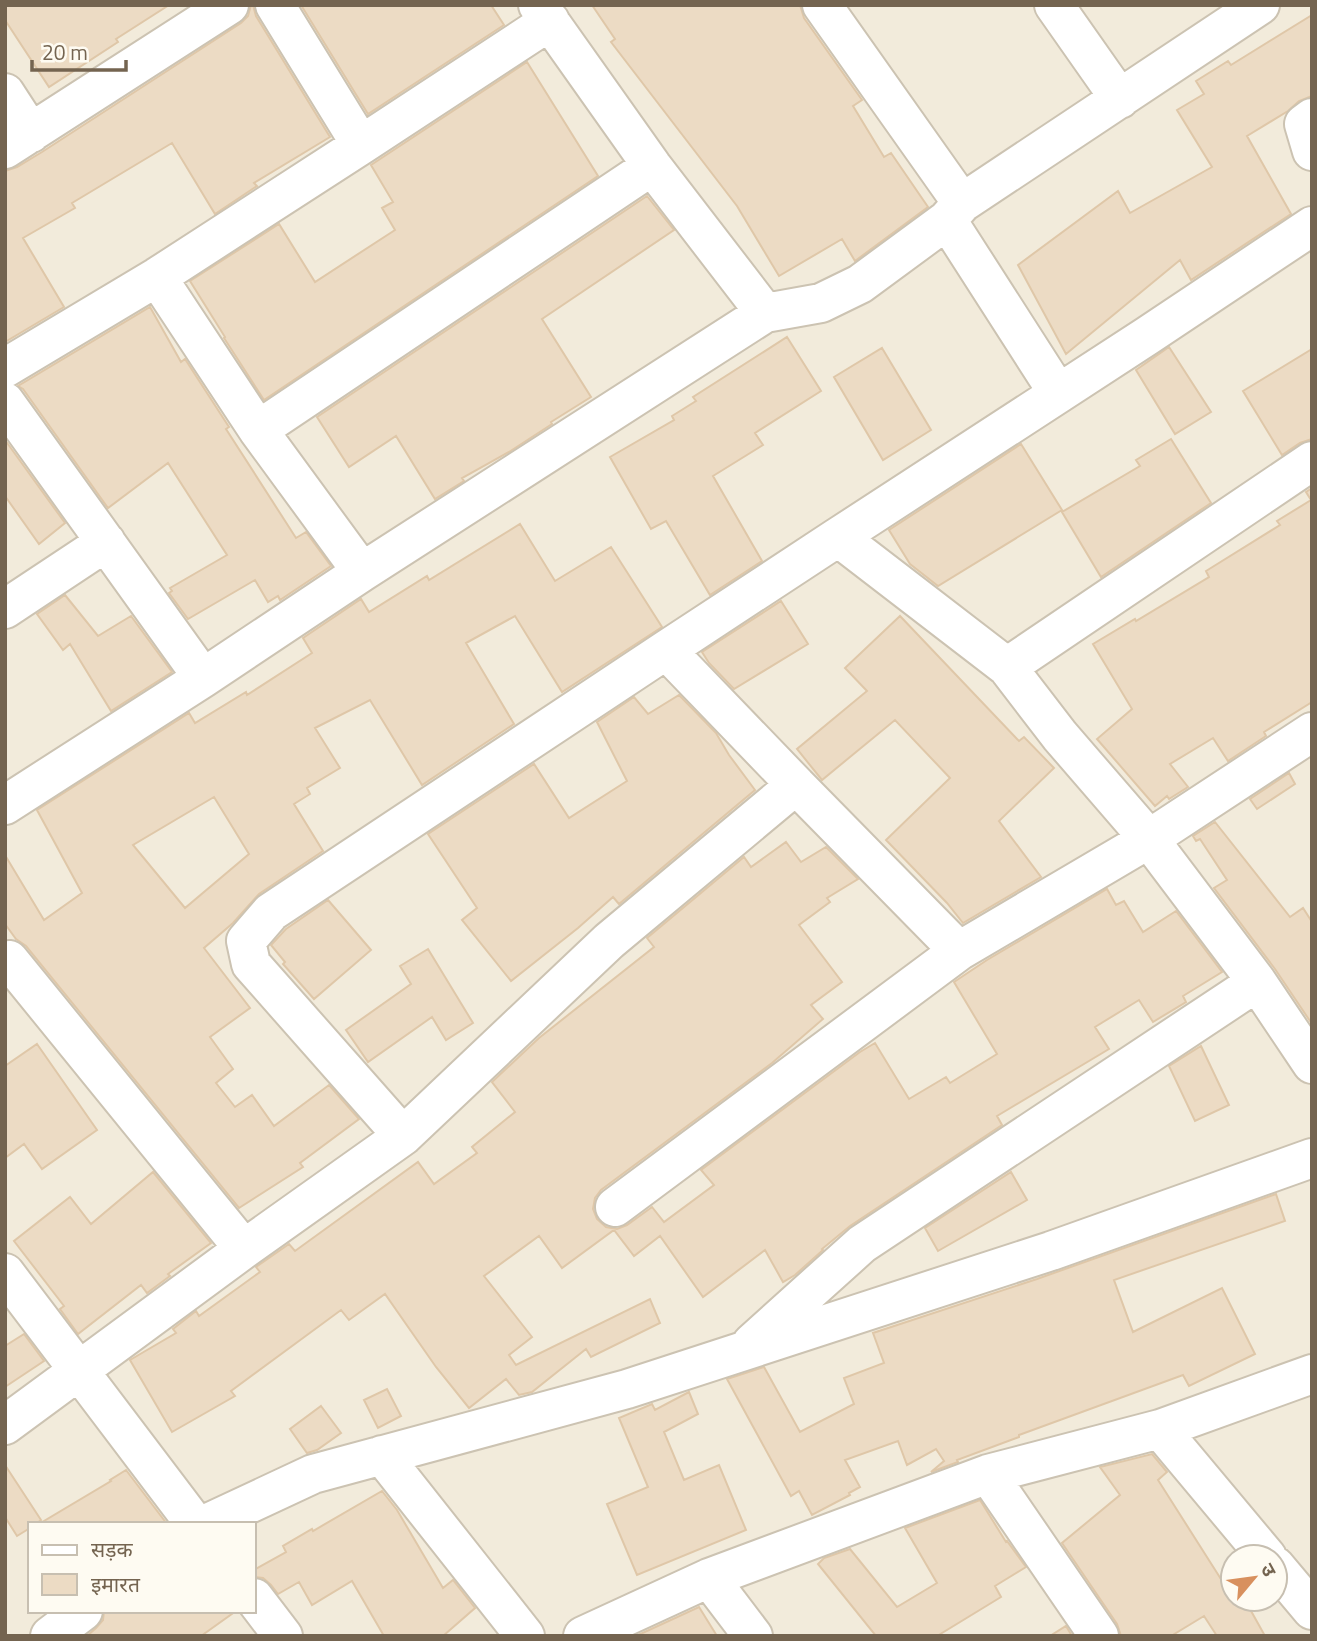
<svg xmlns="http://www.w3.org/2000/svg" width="1317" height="1641" viewBox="0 0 1317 1641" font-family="'Titillium Web','Noto Sans Devanagari',sans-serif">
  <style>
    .residential { fill: #f2ebdb; fill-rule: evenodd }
    .building { fill: #ecdbc4; stroke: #dfc7a8; stroke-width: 2; fill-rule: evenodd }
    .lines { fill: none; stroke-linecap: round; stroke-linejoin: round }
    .minor-casing { stroke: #ccc3b2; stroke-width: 42 }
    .minor { stroke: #fff; stroke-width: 38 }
  </style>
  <rect width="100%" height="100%" fill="#fbf8ec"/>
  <path class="residential" d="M 5,5 L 1312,5 L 1312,1636 L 5,1636 ZM 30,1524 L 254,1524 L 254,1611 L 30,1611 ZM 1233,1557 L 1275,1557 L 1275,1599 L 1233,1599 Z"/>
  <path class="building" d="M 5,5 L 169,5 L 116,39 L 118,42 L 49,87 L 5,20 Z
    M 251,5 L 253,5 L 256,16 L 330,137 L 254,183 L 257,186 L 215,214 L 172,143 L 72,203 L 75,208 L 23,238 L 64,307 L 5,342 L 5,171 L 17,167 L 42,152 L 241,23 L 248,16 Z
    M 301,5 L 491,5 L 504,25 L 368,114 Z
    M 592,5 L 800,5 L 804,18 L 862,100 L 853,106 L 884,157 L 891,153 L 928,207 L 855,261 L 842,239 L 779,276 L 737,206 L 611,42 L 615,39 Z
    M 1312,15 L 1312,96 L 1299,101 L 1288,111 L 1247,136 L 1291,214 L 1191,280 L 1180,260 L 1066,354 L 1018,265 L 1118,191 L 1130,213 L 1212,167 L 1177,110 L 1204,94 L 1196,81 L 1228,61 L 1231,65 Z
    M 527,62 L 598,176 L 264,400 L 224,338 L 225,337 L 190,281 L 279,224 L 315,282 L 395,230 L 382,208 L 393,202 L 371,165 Z
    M 647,196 L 674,230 L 542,319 L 591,397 L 551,422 L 552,424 L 509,452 L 462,478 L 464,481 L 435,499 L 396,436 L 349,467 L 317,417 Z
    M 150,307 L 181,362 L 185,359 L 229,427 L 226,429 L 296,538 L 306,532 L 331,566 L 280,600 L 278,596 L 268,602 L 255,580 L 188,619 L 169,593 L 172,591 L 170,588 L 227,555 L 168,463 L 108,508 L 23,389 L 18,386 Z
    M 787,337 L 821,391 L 755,433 L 763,445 L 713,476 L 762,561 L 710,595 L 666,521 L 651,529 L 610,457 L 674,420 L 672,416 L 696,401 L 693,397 Z
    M 1169,347 L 1211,412 L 1175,434 L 1136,370 Z
    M 882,348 L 931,430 L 883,460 L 834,377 Z
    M 1312,349 L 1312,439 L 1300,443 L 1282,455 L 1243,391 Z
    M 1171,439 L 1211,503 L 1101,577 L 1062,512 L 1140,466 L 1136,460 Z
    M 5,440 L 65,523 L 39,544 L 5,496 Z
    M 1021,444 L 1062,510 L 938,586 L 910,564 L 889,530 Z
    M 1312,488 L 1312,702 L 1264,732 L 1266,736 L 1228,761 L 1213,738 L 1170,764 L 1188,787 L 1169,799 L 1167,796 L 1155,806 L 1097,739 L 1132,709 L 1093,644 L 1135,619 L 1136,621 L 1209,577 L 1206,571 L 1280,525 L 1277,521 L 1311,500 L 1306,492 Z
    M 520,524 L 555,581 L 611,547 L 662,627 L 562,692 L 515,616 L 466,643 L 514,724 L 422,785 L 370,700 L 315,728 L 340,768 L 307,788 L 310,794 L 294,804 L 323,851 L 259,894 L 233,923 L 204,948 L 250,1008 L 210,1037 L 233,1069 L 216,1083 L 235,1107 L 252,1095 L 274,1126 L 329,1085 L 359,1119 L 300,1163 L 303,1167 L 239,1208 L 26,946 L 16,939 L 5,924 L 5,855 L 44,920 L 82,893 L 37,810 L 189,713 L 195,723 L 246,692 L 247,695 L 312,653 L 303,638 L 361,599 L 369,612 L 427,576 L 429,580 ZM 214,797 L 249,854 L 185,908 L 133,845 Z
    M 65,595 L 98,636 L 131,616 L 172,672 L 111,711 L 70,644 L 63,650 L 37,614 Z
    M 781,601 L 808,644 L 734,689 L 709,663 L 702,652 Z
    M 900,616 L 1019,741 L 1024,737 L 1054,768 L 999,821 L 1041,877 L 963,923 L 947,903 L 886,840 L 950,778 L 895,720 L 822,780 L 797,749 L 867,691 L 845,668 Z
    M 679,695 L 716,733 L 729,755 L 755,790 L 619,904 L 613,897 L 578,928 L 511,981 L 462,920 L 477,908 L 428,834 L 534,764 L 569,818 L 627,781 L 597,722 L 634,697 L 648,714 Z
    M 1289,773 L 1295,784 L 1257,809 L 1250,799 Z
    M 1215,822 L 1290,917 L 1303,908 L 1312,922 L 1312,1024 L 1275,969 L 1214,888 L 1227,880 L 1200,839 L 1196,841 L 1193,836 Z
    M 786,842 L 801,862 L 826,847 L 858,879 L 827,898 L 830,902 L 799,925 L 842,982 L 811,1005 L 823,1019 L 772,1063 L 601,1190 L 595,1198 L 593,1209 L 597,1219 L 606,1227 L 617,1229 L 627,1225 L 652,1207 L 664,1222 L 714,1185 L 701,1170 L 860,1052 L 875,1043 L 909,1099 L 946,1077 L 950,1083 L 997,1054 L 954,982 L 987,960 L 1107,889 L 1116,905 L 1124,901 L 1143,932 L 1176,911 L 1222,972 L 1183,996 L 1186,1002 L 1153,1022 L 1139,1000 L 1095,1027 L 1109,1049 L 997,1116 L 1002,1125 L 850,1226 L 822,1249 L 823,1250 L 795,1275 L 783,1282 L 765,1250 L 703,1297 L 660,1236 L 634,1256 L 614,1230 L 562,1268 L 539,1236 L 484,1276 L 532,1337 L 509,1355 L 516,1365 L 650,1299 L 660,1323 L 591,1357 L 586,1349 L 532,1392 L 519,1395 L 506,1379 L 469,1408 L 436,1367 L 385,1294 L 349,1320 L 341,1310 L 231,1391 L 235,1396 L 172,1432 L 130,1360 L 176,1333 L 173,1329 L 196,1311 L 199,1316 L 260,1272 L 256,1267 L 289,1244 L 295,1251 L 418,1162 L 434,1184 L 477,1153 L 472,1147 L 515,1112 L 492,1082 L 539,1038 L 654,947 L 647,938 L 744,857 L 751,867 Z
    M 328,900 L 371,950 L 314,999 L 283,964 L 285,962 L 271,945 L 286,929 Z
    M 428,949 L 473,1023 L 446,1040 L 432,1017 L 368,1062 L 346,1030 L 411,984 L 400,966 Z
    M 37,1044 L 97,1130 L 42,1169 L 24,1144 L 5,1158 L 5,1066 Z
    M 1201,1046 L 1229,1105 L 1195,1121 L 1169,1066 Z
    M 153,1172 L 211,1243 L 168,1274 L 170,1276 L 147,1293 L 141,1285 L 78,1334 L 60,1309 L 64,1306 L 14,1241 L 70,1197 L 91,1224 Z
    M 1011,1172 L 1027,1200 L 938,1251 L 925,1228 Z
    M 1276,1194 L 1285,1221 L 1114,1280 L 1133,1332 L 1222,1288 L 1255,1354 L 1189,1386 L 1183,1375 L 1019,1435 L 1019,1437 L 957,1460 L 958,1462 L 931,1472 L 944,1461 L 936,1449 L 907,1465 L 898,1441 L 845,1460 L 860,1487 L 849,1493 L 850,1495 L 812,1515 L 799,1491 L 791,1496 L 727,1379 L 764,1367 L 800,1432 L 854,1404 L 844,1378 L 884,1363 L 873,1333 L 1037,1279 Z
    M 24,1334 L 44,1361 L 5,1387 L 5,1346 Z
    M 387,1389 L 401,1416 L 378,1428 L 364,1400 Z
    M 689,1392 L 698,1414 L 664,1432 L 684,1480 L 719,1465 L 746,1530 L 637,1575 L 607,1504 L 648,1487 L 619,1418 L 652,1404 L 655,1410 Z
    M 321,1406 L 341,1433 L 317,1450 L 307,1453 L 290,1429 Z
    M 1152,1454 L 1167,1472 L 1158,1480 L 1233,1598 L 1231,1599 L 1242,1599 L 1245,1603 L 1246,1602 L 1265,1636 L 1217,1636 L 1204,1616 L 1171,1636 L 1121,1636 L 1117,1624 L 1062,1543 L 1120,1495 L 1100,1467 Z
    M 5,1465 L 41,1520 L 36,1524 L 30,1524 L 30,1528 L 17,1536 L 5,1517 Z
    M 126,1470 L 167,1524 L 39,1524 L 111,1481 L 110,1480 Z
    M 382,1491 L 397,1510 L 443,1588 L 453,1580 L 475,1608 L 443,1636 L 384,1636 L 352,1581 L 312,1605 L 299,1582 L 278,1594 L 271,1585 L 263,1578 L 254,1577 L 254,1570 L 286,1552 L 283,1546 L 312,1529 L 313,1531 Z
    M 980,1500 L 1006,1542 L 1007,1541 L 1026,1567 L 995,1586 L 1001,1597 L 937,1636 L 876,1636 L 818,1564 L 824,1558 L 850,1549 L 897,1607 L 937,1583 L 905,1528 Z
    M 699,1607 L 717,1636 L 636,1636 Z
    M 104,1611 L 236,1611 L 201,1636 L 87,1636 L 96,1628 L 103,1620 Z
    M 1066,1626 L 1072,1636 L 1050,1636 Z"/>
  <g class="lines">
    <defs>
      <path id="minor" d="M 275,5 L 361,145
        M 538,5 L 652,166 L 765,313
        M 822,5 L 962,203 L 1260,5
        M 1054,5 L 1120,99
        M 5,93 L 31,133
        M 1312,118 L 1304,124 L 1312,151
        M 5,149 L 229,5
        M 947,220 L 1058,393
        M 1312,226 L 1147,336 L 838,537 L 1007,667 L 1060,736 L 1149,839 L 1257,982 L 1312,1064
        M 157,277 L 258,430 L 362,572
        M 5,368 L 157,277 L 361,145 L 550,21
        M 5,402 L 203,678
        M 258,430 L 652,166
        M 838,537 L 666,650 L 271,912 L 246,941 L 251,964 L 403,1136 L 609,941 L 796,785 L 959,951 L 1149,839 L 1312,732
        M 5,609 L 106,542
        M 666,650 L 796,785
        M 1007,667 L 1312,461
        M 5,805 L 203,678 L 362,572 L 765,313 L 821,303 L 860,284 L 947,220 L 962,203
        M 9,960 L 244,1249
        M 615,1207 L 959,951
        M 5,1273 L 195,1524
        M 752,1343 L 862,1244 L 1257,982
        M 5,1425 L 244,1249 L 403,1136
        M 1160,1429 L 1267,1557
        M 382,1455 L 525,1636
        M 988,1474 L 1099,1636
        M 206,1524 L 313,1474 L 627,1389 L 1051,1251 L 1312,1158
        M 1275,1566 L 1312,1610
        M 709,1578 L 753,1636
        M 254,1598 L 283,1636
        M 50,1636 L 83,1611
        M 583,1636 L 709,1578 L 988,1474 L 1160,1429 L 1312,1374"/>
    </defs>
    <use href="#minor" class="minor-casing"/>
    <use href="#minor" class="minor"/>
  </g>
  <rect width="1317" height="1641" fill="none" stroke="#746450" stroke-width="14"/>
  <rect x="28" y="1522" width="228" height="91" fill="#fefbf2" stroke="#c7bfb1" stroke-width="2"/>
  <rect x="42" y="1545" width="35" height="10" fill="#ffffff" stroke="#c7bfb1" stroke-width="2"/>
  <text x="91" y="1557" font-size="21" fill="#746450">सड़क</text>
  <rect x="42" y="1574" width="35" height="21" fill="#ecdbc4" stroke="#c7bfb1" stroke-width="2"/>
  <text x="91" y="1592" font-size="21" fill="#746450">इमारत</text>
  <g transform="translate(1254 1578) rotate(61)"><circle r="33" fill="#fefbf2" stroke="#c7bfb1" stroke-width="2"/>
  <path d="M0-5L12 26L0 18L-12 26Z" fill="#d8905e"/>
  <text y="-10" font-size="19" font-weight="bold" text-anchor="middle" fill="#746450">उ</text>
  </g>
  <path d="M32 60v10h94v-10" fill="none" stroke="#746450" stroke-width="3.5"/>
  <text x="42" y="60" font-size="21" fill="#746450" stroke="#fefbf2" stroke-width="5" paint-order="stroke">20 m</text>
</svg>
